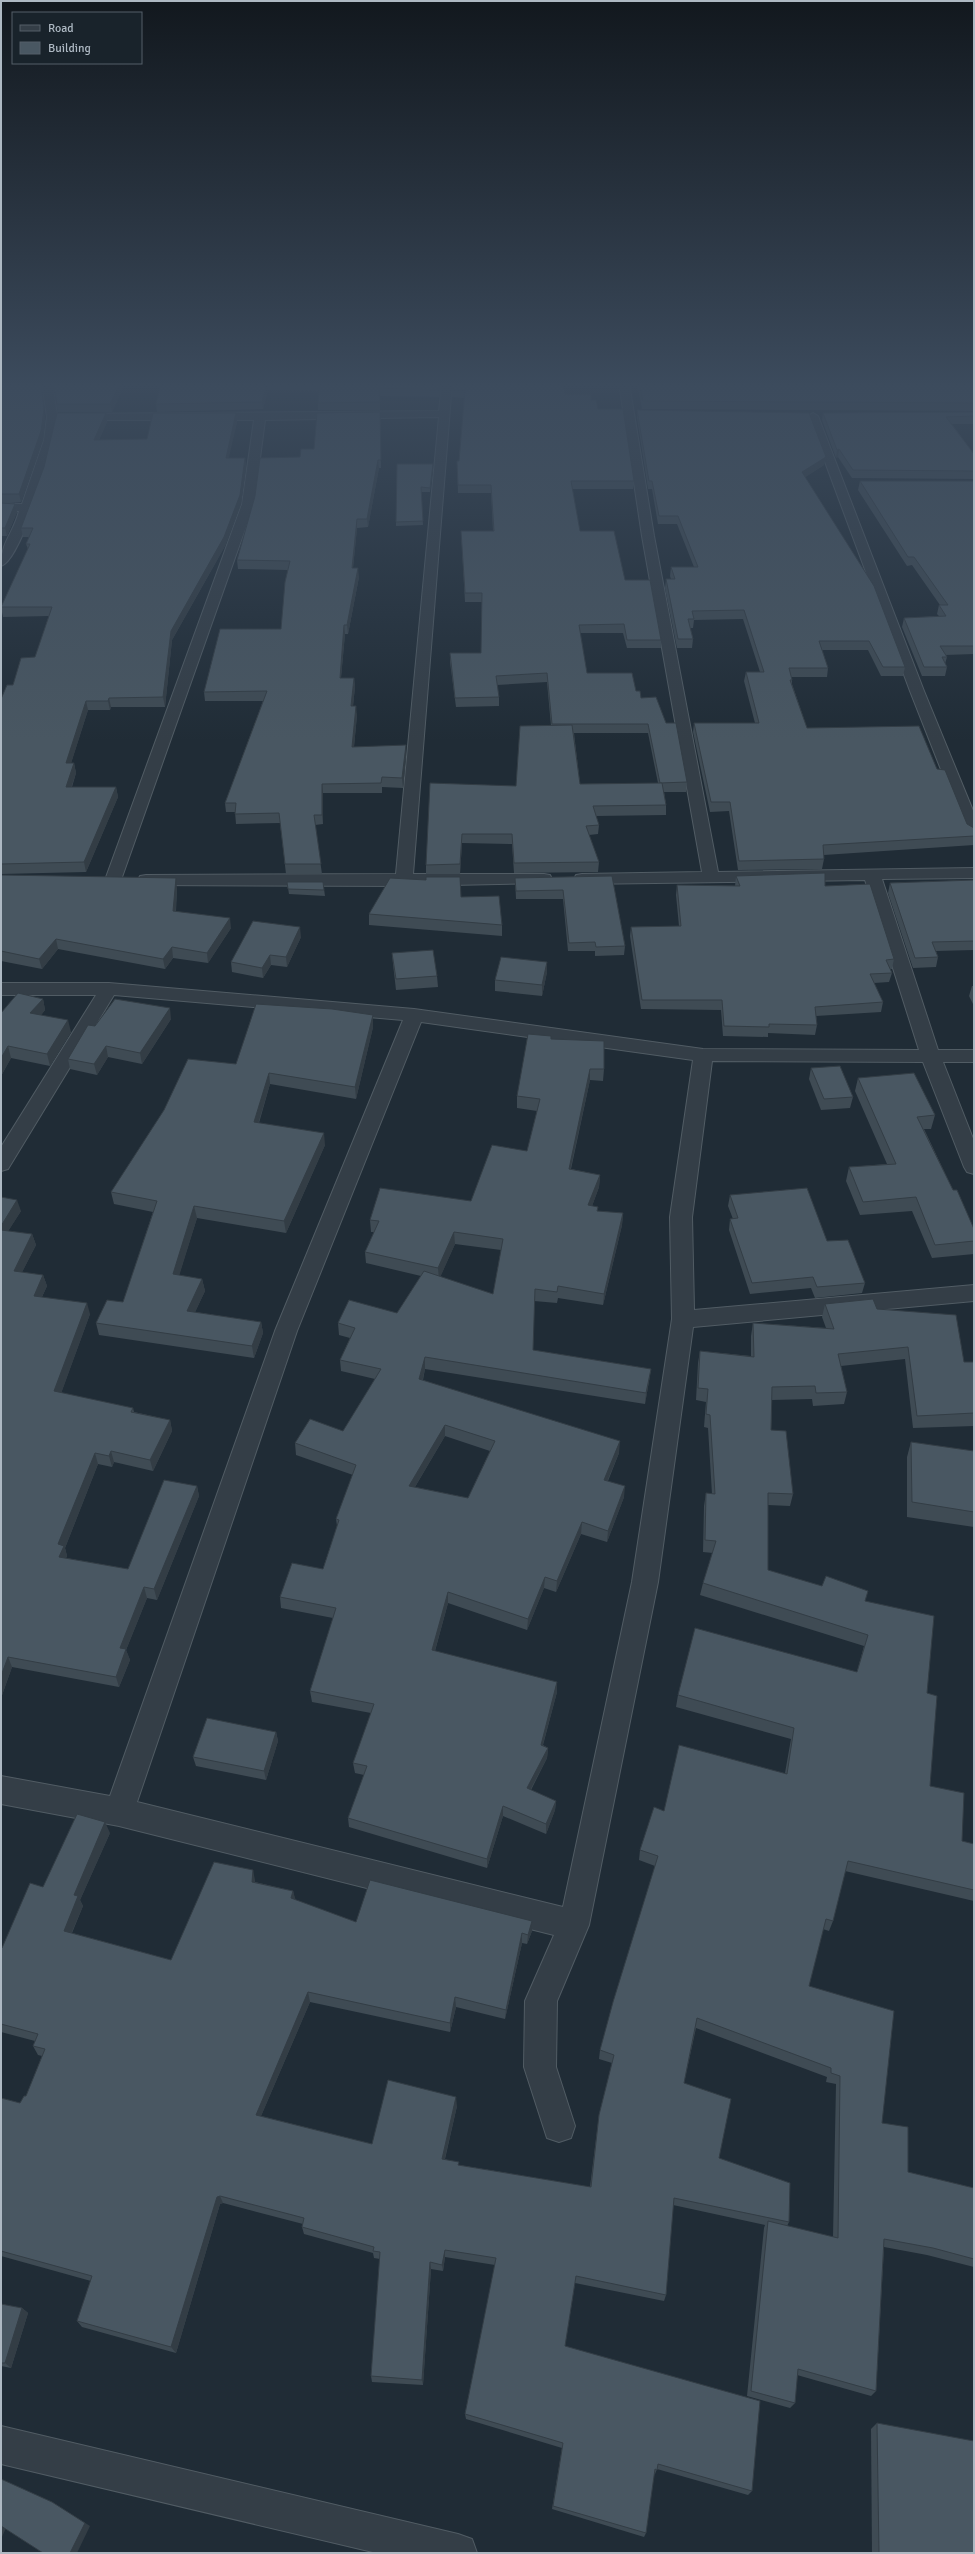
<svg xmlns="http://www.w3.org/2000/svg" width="975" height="2554" viewBox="0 0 975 2554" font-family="Signika,sans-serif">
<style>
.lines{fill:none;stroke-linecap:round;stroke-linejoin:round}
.minor-casing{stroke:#515c64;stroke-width:2}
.minor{fill:#343e47;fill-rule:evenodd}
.wall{fill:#3f4b54;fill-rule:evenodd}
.shaded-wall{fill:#333d45}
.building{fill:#495762;stroke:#333d45;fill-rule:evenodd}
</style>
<rect width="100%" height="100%" fill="#202c36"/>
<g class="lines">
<defs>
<g id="minor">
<path d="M42 383H52L57 414 439 411 442 383H452L413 874H544L550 875 552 879 550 883 404 886 146 885 140 884 138 880 140 876 146 875 396 874 439 417 265 420 254 504 121 880 119 884H107L105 880 242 504 254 420H57C56 443 21 561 1 566 1 542 13 534 19 511H1V503L22 504 44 440 47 417Z"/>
<path d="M619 383H629L654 536 718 872 974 868V878L882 879 938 1050H974V1062H943L974 1141V1174L967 1172 964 1167 923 1062 712 1061 692 1217 694 1310 974 1285V1301L693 1327 658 1582 589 1925 557 2001 556 2067 575 2126 571 2138 559 2142 547 2138 524 2067 525 2001 554 1935 119 1826 1 1804V1776L110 1796 275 1331 403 1020 114 995 8 1169 1 1171V1147L96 995H1V983H109L414 1009 703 1049 919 1050 865 880 582 884 576 883 574 879 576 875 582 874 702 872 642 536ZM421 1022 693 1060 670 1217 672 1319 632 1582 563 1907 137 1802 297 1331Z"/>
<polygon points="813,413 818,416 924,691 974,813 974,838 966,833 910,691 808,416"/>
<polygon points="1,2426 458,2534 472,2539 477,2553 377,2553 1,2464"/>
</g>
</defs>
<use href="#minor" class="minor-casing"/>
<use href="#minor" class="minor"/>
</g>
<g class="wall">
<polygon points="1,383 45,417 43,440 21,502 1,503"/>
<polygon points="53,383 125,383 112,412 58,412"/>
<polygon points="161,383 441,383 439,397 380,396 380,410 318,410 318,403 319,391 268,390 263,409 157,412 156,404"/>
<polygon points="637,383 974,383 974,411 642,409"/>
<path d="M452 390 565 394 591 400 598 409 634 481 633 489H572L580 531 625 580 661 640V648H627L623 633H580L587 673 636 691 641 698 687 782 686 792H664L666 805V815L596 816 599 825 598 834 589 835 599 862 598 872 514 873 512 844 462 843 460 874H426V865L516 786 551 726 547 682 497 685 499 697V706L456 707 450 662V653H481L482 602H465L461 531H493L491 493H458L457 461H459L464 398 452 397ZM574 733H648L658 783 580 784Z"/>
<polygon points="637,410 824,465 805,477 905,667 903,676 881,676 868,650 822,650 828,668 827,677 791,677 792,680 792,684 807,728 937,769 967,824 974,828 974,845 824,855 824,859 822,869 738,870 729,811 710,812 693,732 694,723 755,723 744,681 746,672 760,672 743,619 694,620 693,628 690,628 693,639 692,648 677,648 665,588 666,579 671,579 670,576 671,567 694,567 677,524 658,524 652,489 648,489 637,418"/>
<polygon points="380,412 381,468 379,468 368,527 357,528 353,568 359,577 348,634 345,634 341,678 354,678 355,687 353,706 357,715 354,747 406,754 403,788 382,787 382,793 323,793 323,824 315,825 322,874 286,874 280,823 236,824 235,812 226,812 225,803 263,701 205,701 204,692 281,629 288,570 238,569 237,560 300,457 314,449"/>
<polygon points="974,412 974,424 952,424 974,454 974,479 852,478 838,457 836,458 822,420 823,413"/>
<polygon points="106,413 107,422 99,440 147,439 236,413 237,422 228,458 245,458 246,466 241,504 225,546 172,640 165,707 111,707 110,710 88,710 71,763 74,763 76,773 72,787 116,787 118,797 86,872 1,874 1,699 35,657 49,616 3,617 1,607 28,549 26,544 29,537 23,537 21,528"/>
<polygon points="433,464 430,492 421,492 423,525 396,526 396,522"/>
<polygon points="860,481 974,481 974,654 945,655 947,657 945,664 947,667 945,676 922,676 902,627 904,618 939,616 937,614 939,605 940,605 912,565 907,566 858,490"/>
<polygon points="1,503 15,504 17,512 7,536 1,536"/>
<polygon points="1,875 177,888 176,911 231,928 208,963 173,958 165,969 58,949 42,969 1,961"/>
<polygon points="612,876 625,946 624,955 595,956 595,951 568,951 563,899 516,899 515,878"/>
<polygon points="736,876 825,886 894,959 892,969 890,969 892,973 889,982 874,983 883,1002 881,1012 816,1016 817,1025 815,1035 768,1033 768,1037 723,1036 721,1010 641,1009 630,936 631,927 679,926 676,895 677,885 735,886"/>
<polygon points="974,880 974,950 936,951 938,957 936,967 913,968 888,893 890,883"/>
<polygon points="287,882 323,882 325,896 289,894"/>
<polygon points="461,897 502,925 502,936 369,925 369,914"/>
<polygon points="301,937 287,967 271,965 263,978 232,972 231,962"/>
<polygon points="392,953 437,976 438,987 396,990 393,964"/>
<polygon points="547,962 547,972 542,996 495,991 495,980"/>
<polygon points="972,986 974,986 974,1006 969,996"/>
<polygon points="43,999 45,1010 41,1015 71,1032 50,1066 11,1058 1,1076 1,1013"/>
<polygon points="171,1019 142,1064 108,1057 97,1075 70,1069 68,1059 95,1026"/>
<polygon points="373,1027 356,1099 270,1084 259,1123 325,1145 286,1233 197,1218 179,1275 202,1279 205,1291 195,1312 261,1322 263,1333 254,1358 99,1335 96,1323 123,1302 153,1212 114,1204 111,1192 236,1064"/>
<path d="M551 1039 604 1069 603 1081 590 1080 571 1169 600 1175 599 1187 592 1206 598 1211 623 1213 622 1225 603 1305 558 1298 557 1303 534 1301 533 1350 651 1369 649 1381 645 1404 425 1369 423 1380 619 1453 608 1481 624 1497 607 1542 581 1534 556 1592 544 1588 527 1630 448 1603 435 1651 557 1692 543 1745 548 1748 547 1758 531 1790 556 1801 555 1810 546 1834 503 1816 487 1868 349 1827 348 1818 364 1775 355 1773 353 1763 371 1713 312 1702 310 1691 333 1618 281 1608 280 1597 323 1569 337 1526 336 1519 353 1475 296 1455 295 1443 343 1431 375 1379 341 1371 340 1360 350 1338 339 1335 338 1323 397 1313 421 1276 366 1263 365 1252 374 1232H371L370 1220 471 1201 527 1151 537 1111 517 1108V1096ZM455 1244 501 1250 493 1294 440 1277ZM445 1436 490 1451 468 1498 415 1487Z"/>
<polygon points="811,1068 853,1097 850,1108 821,1110 809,1079"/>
<polygon points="858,1078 935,1115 931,1129 924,1129 953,1190 974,1229 974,1254 932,1258 912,1211 860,1215 846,1181 849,1167 887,1164 855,1091"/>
<polygon points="730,1195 827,1241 865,1283 862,1293 815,1298 811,1288 750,1294 729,1230 730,1219 733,1219 728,1206"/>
<polygon points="1,1197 21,1211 8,1231 32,1234 36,1245 22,1272 43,1275 47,1286 42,1297 90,1314 61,1393 133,1408 134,1412 170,1420 172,1431 153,1471 114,1462 112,1467 98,1464 65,1548 67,1556 66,1558 128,1569 197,1486 199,1496 157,1600 147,1598 126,1650 130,1660 119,1687 12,1667 1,1698"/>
<path d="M825 1304 877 1309 964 1362H974V1426L913 1428 905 1359 841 1366 847 1392 844 1404 813 1406 812 1399 772 1400 771 1430 793 1494 790 1506 768 1505V1570L865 1601 927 1693 930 1786 962 1841 974 1844V1901L845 1871 833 1921 829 1931 823 1929 809 1986 908 2172 974 2188V2267L927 2255 884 2247 876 2391 871 2396 797 2375 795 2403 790 2408 747 2396 764 2228 765 2225 673 2205 666 2295 664 2301 575 2283 565 2346 752 2491 748 2495 657 2469 655 2474H654L646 2533 644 2537 552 2509 562 2448 466 2419 465 2414 495 2265 445 2257 443 2271 431 2269 423 2385 372 2382 371 2376 380 2259 374 2258 373 2253 304 2234 302 2227 303 2224 223 2203 220 2204 176 2353 82 2327 77 2321 91 2281 1 2256V2098L20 2103 26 2096 42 2056 38 2055 33 2046 35 2041 1 2032V1948H2L43 1887 110 1833 80 1900 83 1906 72 1933 171 1960 255 1880V1882L293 1891 295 1900 356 1922 532 1931 527 1944 522 1943 505 2019 456 2007 450 2032 310 2002 261 2116 372 2144 457 2106 445 2159 459 2165 590 2187 599 2115 612 2063 599 2059 600 2050 655 1866 639 1860 640 1850 664 1811 785 1773 791 1739 676 1707 678 1695 857 1672 864 1646 700 1595 703 1583 713 1553 703 1552 704 1506 706 1493 712 1494 708 1428 704 1427 706 1402 696 1400 698 1363 700 1351 751 1356V1336L753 1323 826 1328 822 1317ZM696 2028 827 2077 826 2082 836 2084 833 2237 787 2226 789 2222 719 2158 684 2083Z"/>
<polygon points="911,1442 974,1451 974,1527 907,1517 907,1457"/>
<polygon points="276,1732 278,1741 266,1780 196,1766 193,1757"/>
<polygon points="1,2304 22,2308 28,2313 11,2368 1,2366"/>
<polygon points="877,2423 974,2553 872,2553 871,2429"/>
</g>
<g class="shaded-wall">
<polygon points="41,383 45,417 43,440 21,502 19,494"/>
<polygon points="120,383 125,383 112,412 110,404"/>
<polygon points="267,383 268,390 263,409 262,402"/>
<polygon points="440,383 441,383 439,397 439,390"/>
<polygon points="106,413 107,422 95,448 94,440"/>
<polygon points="236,413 237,422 227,466 226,458"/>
<polygon points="839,449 838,457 836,458 837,450"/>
<polygon points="826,457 824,465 801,480 802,472"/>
<polygon points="245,458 246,466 241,504 225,546 172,640 165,707 163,697 171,631"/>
<polygon points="378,460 379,468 368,527 367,519"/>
<polygon points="433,464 433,469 430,492 430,488"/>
<polygon points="15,504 17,512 7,536 5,528"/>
<polygon points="357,519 357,528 352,577 352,568"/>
<polygon points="358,568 359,577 348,634 347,625"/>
<polygon points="344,625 345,634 340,687 340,678"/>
<polygon points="354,678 355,687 352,715 351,706"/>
<polygon points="109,698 111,707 110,710 108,701"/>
<polygon points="86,701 88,710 68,773 66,763"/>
<polygon points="356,706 357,715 353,756 352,747"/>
<polygon points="406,745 406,754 403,788 402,778"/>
<polygon points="74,763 76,773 68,797 66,787"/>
<polygon points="322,784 323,793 323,824 322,815"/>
<polygon points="116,787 118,797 86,872 84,862"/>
<polygon points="462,834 462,843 460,874 460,864"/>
<polygon points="176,878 177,888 175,921 173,911"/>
<polygon points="230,918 231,928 208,963 207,953"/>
<polygon points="300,927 301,937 287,967 286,957"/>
<polygon points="56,939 58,949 42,969 39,959"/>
<polygon points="172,947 173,958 165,969 163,959"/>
<polygon points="270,955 271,965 263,978 262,968"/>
<polygon points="547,962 547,972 542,996 542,985"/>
<polygon points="43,999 45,1010 33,1025 30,1013"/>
<polygon points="170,1008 171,1019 142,1064 140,1053"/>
<polygon points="373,1015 373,1027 356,1099 355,1087"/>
<polygon points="68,1020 71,1032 50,1066 47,1054"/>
<polygon points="8,1046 11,1058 1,1076 1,1058"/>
<polygon points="106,1046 108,1057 97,1075 94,1064"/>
<polygon points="590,1069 590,1080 568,1180 569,1169"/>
<polygon points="269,1073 270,1084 255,1134 254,1122"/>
<polygon points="324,1133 325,1145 286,1233 284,1221"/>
<polygon points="600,1175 599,1187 588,1217 588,1205"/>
<polygon points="17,1200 21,1211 2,1241 1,1236 1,1226"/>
<polygon points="194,1206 197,1218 176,1286 173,1274"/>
<polygon points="623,1213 622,1225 603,1305 604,1294"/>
<polygon points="454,1232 455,1244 439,1280 438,1268"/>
<polygon points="32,1234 36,1245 17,1282 14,1271"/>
<polygon points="43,1275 47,1286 37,1307 34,1296"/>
<polygon points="202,1279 205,1291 190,1323 187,1311"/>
<polygon points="87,1303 90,1314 58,1402 54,1391"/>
<polygon points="261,1322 263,1333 254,1358 252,1346"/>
<polygon points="425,1357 425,1369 420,1390 419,1379"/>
<polygon points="651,1369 649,1381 645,1404 646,1393"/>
<polygon points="170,1420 172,1431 153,1471 150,1460"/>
<polygon points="445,1425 445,1436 409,1497 409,1486"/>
<polygon points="620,1441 619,1453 603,1491 604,1480"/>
<polygon points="111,1451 114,1462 112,1467 109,1456"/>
<polygon points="95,1453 98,1464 65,1548 67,1556 62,1567 59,1557 58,1544"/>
<polygon points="197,1486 199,1496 157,1600 154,1589"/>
<polygon points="625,1486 624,1497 607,1542 608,1531"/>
<polygon points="582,1522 581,1534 556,1592 557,1581"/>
<polygon points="545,1577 544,1588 527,1630 528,1619"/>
<polygon points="144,1587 147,1598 126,1650 130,1660 119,1687 116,1677 120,1648"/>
<polygon points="448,1592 448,1603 432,1661 432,1650"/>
<polygon points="8,1657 12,1667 1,1698 1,1676"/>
<polygon points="557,1682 557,1692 540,1755 541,1745"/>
<polygon points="276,1732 278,1741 266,1780 264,1771"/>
<polygon points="548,1748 547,1758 526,1798 527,1788"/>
<polygon points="556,1801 555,1810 546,1834 546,1824"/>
<polygon points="503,1806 503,1816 487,1868 487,1859"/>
<polygon points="105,1822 110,1833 80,1900 83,1906 68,1941 64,1931 74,1895"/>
<polygon points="253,1870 255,1880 255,1892 252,1882"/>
<polygon points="293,1891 296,1901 291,1898"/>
<polygon points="532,1921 532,1931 527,1944 528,1935"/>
<polygon points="522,1933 522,1943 505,2019 506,2010"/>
<polygon points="308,1992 310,2002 258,2123 256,2115"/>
<polygon points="455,1997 456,2007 450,2032 450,2023"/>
<polygon points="456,2097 457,2106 443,2166 442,2159"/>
<polygon points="220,2196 223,2203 220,2204 176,2353 171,2347 217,2197"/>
<polygon points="445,2250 445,2257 443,2271 442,2265"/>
<polygon points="430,2262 431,2269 423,2385 422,2380"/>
<polygon points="22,2308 28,2313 11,2368 5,2363"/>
<polygon points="52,2502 90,2526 77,2553 70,2553"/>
<polygon points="1,2525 6,2528 1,2539"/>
</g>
<g class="building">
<polygon points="1,383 41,383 44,409 41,431 19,494 1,494"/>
<polygon points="53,383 120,383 110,404 57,404"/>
<polygon points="161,383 440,383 439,390 379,388 380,402 318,403 320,383 267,383 262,402 156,404"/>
<polygon points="453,383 563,383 565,394 591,394 591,400 596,400 598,409 623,409 634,481 571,481 580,531 614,531 625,580 650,580 661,640 627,640 624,624 579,625 587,673 632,673 636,691 640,691 641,698 656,697 666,723 676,723 687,782 660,783 648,724 552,724 547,673 496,676 499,697 455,698 450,653 481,653 482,593 465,593 461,531 494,531 491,485 458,485 457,461 459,461 465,390 452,390"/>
<polygon points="639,383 974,383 974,403 643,401"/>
<polygon points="637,410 809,413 826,457 802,472 874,586 905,667 883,667 869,641 819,641 828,668 789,668 792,680 790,680 807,728 919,726 937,769 945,770 967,824 974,828 974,836 823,845 824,859 739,861 730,802 711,802 694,723 759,723 746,672 764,672 744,610 692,611 694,619 688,619 693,639 678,639 666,579 675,579 671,567 698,567 678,516 659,516 652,481 649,481"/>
<polygon points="380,412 381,460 378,460 367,519 357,519 352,568 358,568 347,625 344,625 340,678 354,678 351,706 356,706 352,747 406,745 402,778 382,777 381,783 322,784 322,815 314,815 321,864 285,864 279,813 235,814 236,803 225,803 267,691 204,692 220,629 281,629 285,582 290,561 237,560 255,496 260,458 300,457 301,449 314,449 317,413"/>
<polygon points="974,412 974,416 946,417 974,454 974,471 853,470 839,449 837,450 823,413"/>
<polygon points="57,413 106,413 94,440 147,439 153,413 236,413 226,458 245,458 240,495 224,537 171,631 163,697 109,698 108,701 86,701 66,763 74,763 66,787 116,787 84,862 1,864 1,699 7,685 13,685 21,658 35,657 52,607 1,607 30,544 26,544 33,528 21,528 44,467"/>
<polygon points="397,464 433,464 430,488 421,487 423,521 396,522"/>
<polygon points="860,481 974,481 974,646 940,646 947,657 942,657 947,667 924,667 904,618 946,616 939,605 948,605 914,557 908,557"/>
<polygon points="1,503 15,504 5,528 1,528"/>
<polygon points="572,725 580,784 662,783 666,805 593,806 599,825 586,826 599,862 514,863 512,834 462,834 460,864 426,865 430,783 516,786 520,726"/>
<polygon points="825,873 825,886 870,884 894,959 886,960 892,973 870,974 883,1002 815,1007 817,1025 769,1024 769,1027 724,1026 722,1000 642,1000 631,927 681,926 677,885 740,886 736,876"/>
<polygon points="1,875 176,878 173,911 230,918 207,953 172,947 163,959 56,939 39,959 1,951"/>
<polygon points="612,876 625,946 596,947 595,942 569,943 563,890 516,891 515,878"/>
<polygon points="426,877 460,877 461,897 499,896 502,925 369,914 390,878 426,880"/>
<polygon points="974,880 974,941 932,942 938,957 915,958 890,883"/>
<polygon points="287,882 323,882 324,890 288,889"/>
<polygon points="253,921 300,927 286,957 270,955 262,968 231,962"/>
<polygon points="433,950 437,976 396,979 392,953"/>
<polygon points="501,957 547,962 542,985 495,980"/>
<polygon points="18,993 43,999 30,1013 68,1020 47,1054 8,1046 1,1058 1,1013"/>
<polygon points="115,999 170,1008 140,1053 106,1046 94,1064 68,1059 88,1025 95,1026"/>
<polygon points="256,1004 332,1009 373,1015 355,1087 269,1073 254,1122 324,1133 284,1221 194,1206 173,1274 202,1279 187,1311 261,1322 252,1346 96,1323 107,1300 123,1302 157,1201 111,1192 164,1110 188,1059 236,1064"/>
<path d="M528 1034 551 1036V1039L604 1041V1069H590L569 1169 600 1175 588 1205 598 1207 597 1211 623 1213 604 1294 558 1286 557 1292 535 1289 533 1350 651 1369 646 1393 425 1357 419 1379 620 1441 604 1480 625 1486 608 1531 582 1522 557 1581 545 1577 528 1619 448 1592 432 1650 557 1682 541 1745 548 1748 527 1788 556 1801 546 1824 503 1806 487 1859 348 1818 367 1766 353 1763 374 1704 310 1691 336 1608 280 1597 292 1563 323 1569 339 1520 336 1519 356 1465 295 1443 310 1419 343 1431 381 1369 340 1360 355 1328 338 1323 349 1300 397 1313 424 1271 493 1294 503 1239 454 1232 438 1268 365 1252 379 1221 370 1220 380 1188 471 1201 492 1145 527 1151 540 1099 517 1096ZM445 1425 495 1441 468 1498 409 1486Z"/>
<polygon points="840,1066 853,1097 824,1099 811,1068"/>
<polygon points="914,1073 935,1115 917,1117 953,1190 957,1190 974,1229 974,1241 935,1245 916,1197 863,1202 849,1167 896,1164 858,1078"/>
<polygon points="807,1188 827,1241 848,1240 865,1283 817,1287 813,1277 752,1283 730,1219 738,1218 730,1195"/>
<polygon points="1,1197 17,1200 1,1226"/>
<polygon points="1,1230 32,1234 14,1271 43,1275 34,1296 87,1303 54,1391 133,1408 131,1412 170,1420 150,1460 111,1451 109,1456 95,1453 58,1544 64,1546 59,1557 128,1569 164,1480 197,1486 154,1589 144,1587 120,1648 126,1649 116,1677 8,1657 1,1676"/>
<polygon points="873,1299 877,1309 956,1315 964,1362 974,1362 974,1413 917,1416 908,1347 838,1354 847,1392 816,1393 815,1386 772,1387 771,1430 786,1431 793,1494 768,1493 768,1570 822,1586 826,1576 868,1591 865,1601 934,1616 927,1693 937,1696 930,1786 964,1793 962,1841 974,1844 974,1890 848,1861 833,1921 826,1919 809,1986 894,2011 882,2123 908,2127 908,2172 974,2188 974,2259 933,2248 884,2239 876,2391 798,2369 795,2403 751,2391 768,2221 838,2238 840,2076 831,2073 831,2068 697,2018 684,2083 731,2099 719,2158 790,2183 789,2222 674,2198 666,2295 576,2276 565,2346 760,2401 752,2491 658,2464 657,2470 655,2469 646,2533 553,2506 563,2443 465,2414 496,2258 445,2250 442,2265 430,2262 422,2380 371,2376 380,2252 373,2251 374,2247 302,2227 304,2218 220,2196 217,2197 171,2347 77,2321 92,2276 1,2251 1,2098 20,2103 24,2096 26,2096 45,2049 33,2046 38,2034 1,2024 1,1948 2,1948 30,1883 43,1887 77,1814 105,1822 74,1895 78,1896 64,1931 171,1960 214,1862 253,1870 252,1882 293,1891 291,1898 356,1922 370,1880 532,1921 528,1935 522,1933 506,2010 455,1997 450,2023 308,1992 256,2115 372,2144 388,2080 456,2097 442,2159 459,2162 458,2165 591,2187 599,2115 614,2055 600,2050 613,2002 658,1856 640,1850 654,1807 664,1811 679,1745 787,1774 794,1728 678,1695 695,1628 857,1672 868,1635 703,1583 716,1541 705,1540 706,1493 715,1494 710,1415 706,1414 708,1389 698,1388 700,1351 754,1357 753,1323 834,1329 825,1304"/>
<polygon points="911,1442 974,1451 974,1512 912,1502"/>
<polygon points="207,1718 276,1732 264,1771 193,1757"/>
<polygon points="1,2304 22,2308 5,2363 1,2363"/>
<polygon points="877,2423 974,2441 974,2553 879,2553"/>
<polygon points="1,2479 52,2502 85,2523 70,2553 43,2553 1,2526"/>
</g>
<linearGradient id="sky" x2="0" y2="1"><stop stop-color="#12181e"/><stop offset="0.52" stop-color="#3c4b5d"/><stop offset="1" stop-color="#3c4b5d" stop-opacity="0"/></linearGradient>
<rect width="975" height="741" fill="url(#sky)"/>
<rect width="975" height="2554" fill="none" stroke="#aeb9c3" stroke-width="4"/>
<rect x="12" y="12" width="130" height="52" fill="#19232b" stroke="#555f68"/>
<rect x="20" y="25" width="20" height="6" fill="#343e47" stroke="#555f68"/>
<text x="48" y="32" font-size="12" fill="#aeb9c3">Road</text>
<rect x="20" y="42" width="20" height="12" fill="#495762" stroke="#555f68"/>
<text x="48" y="52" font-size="12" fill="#aeb9c3">Building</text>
</svg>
